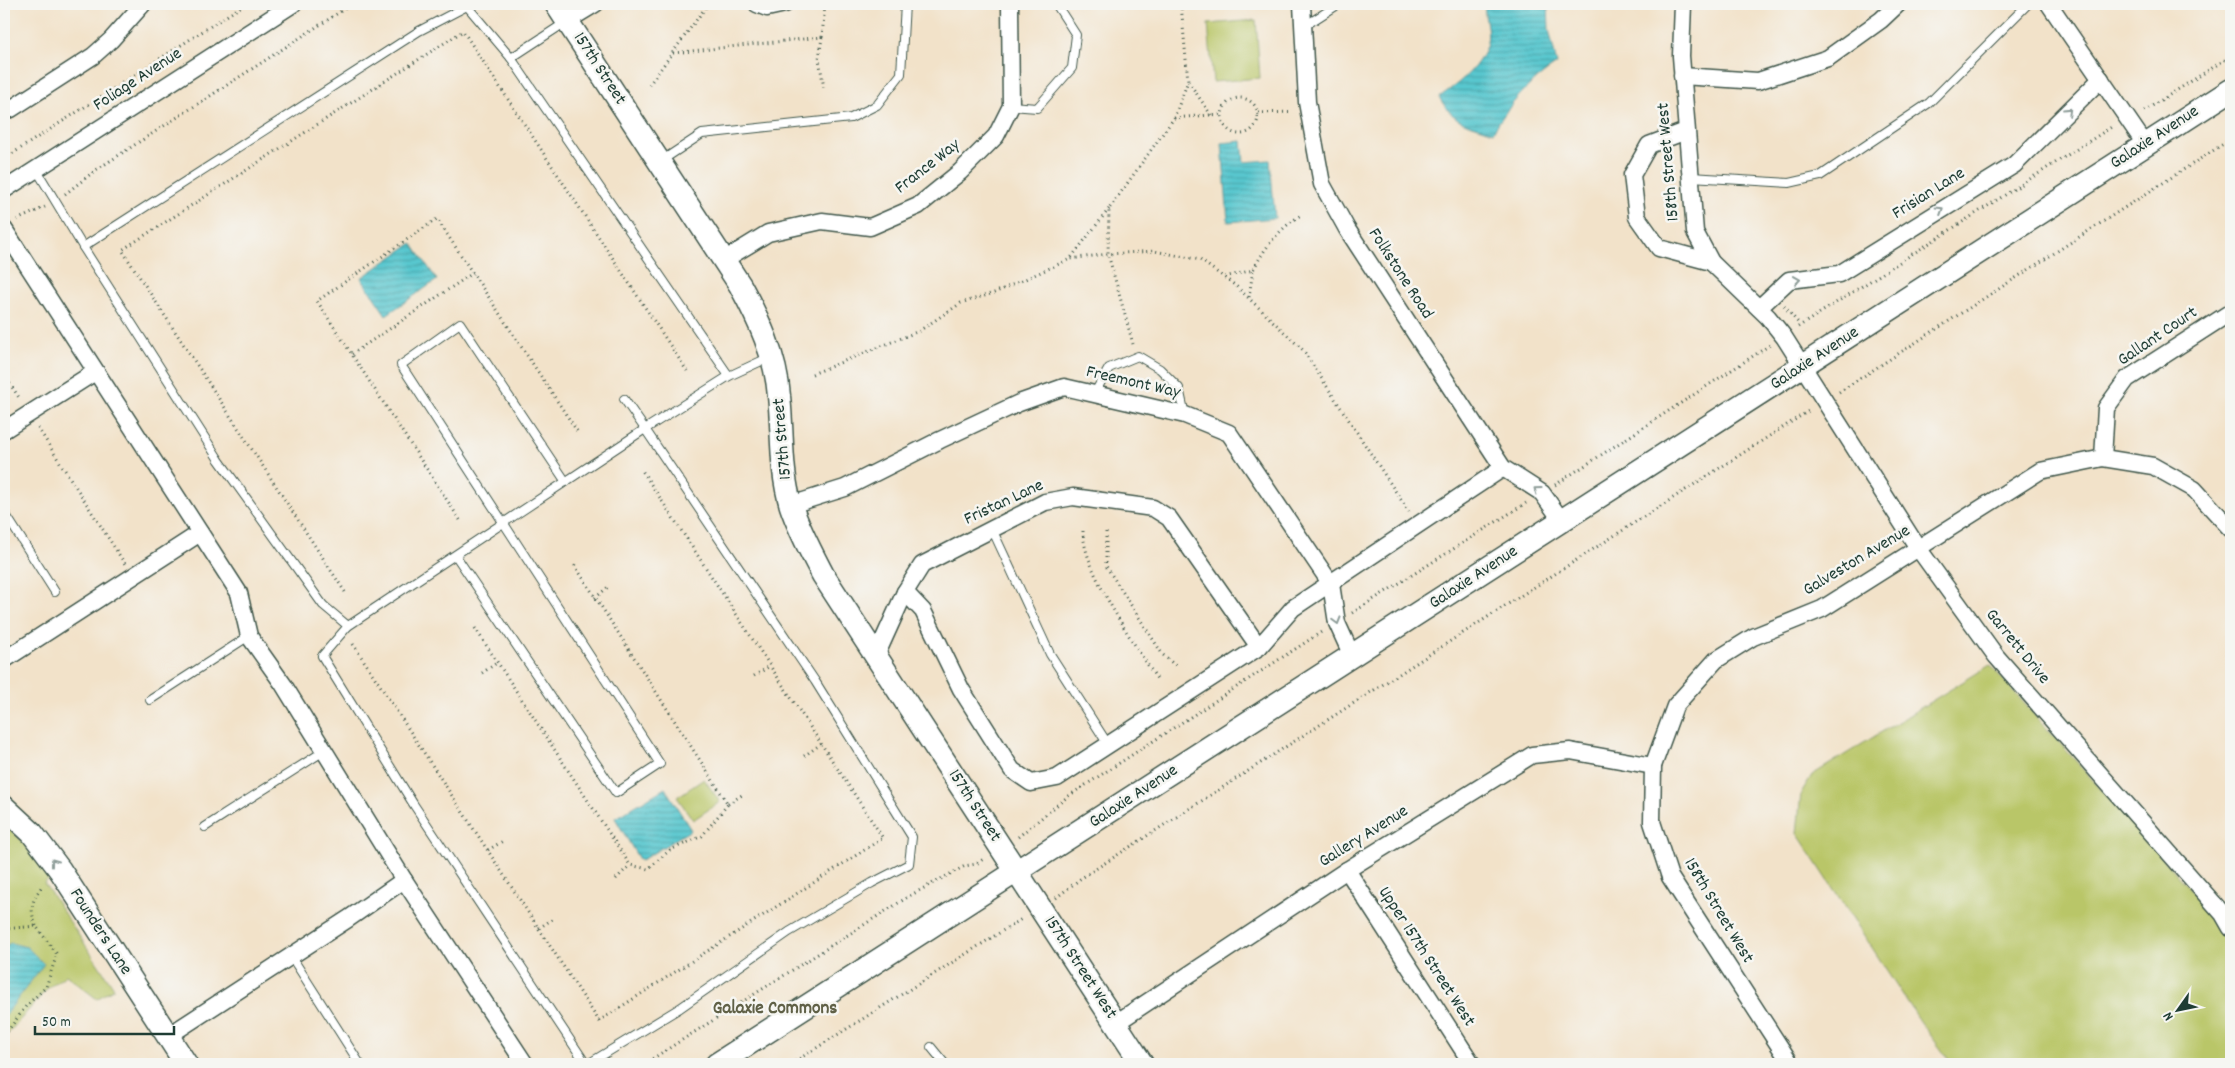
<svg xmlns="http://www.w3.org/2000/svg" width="2235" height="1068" viewBox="0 0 2235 1068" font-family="Dekko,sans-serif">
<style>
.green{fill:#b9c668;stroke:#6c824e}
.water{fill:url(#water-rules);stroke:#3c8282}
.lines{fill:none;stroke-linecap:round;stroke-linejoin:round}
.lane-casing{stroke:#3f564a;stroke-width:10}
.street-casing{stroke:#3f564a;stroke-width:19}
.secondary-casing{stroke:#3f564a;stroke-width:25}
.path{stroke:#3f564a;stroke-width:3;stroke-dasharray:1 4;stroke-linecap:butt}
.lane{stroke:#fff;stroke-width:8}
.street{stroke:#fff;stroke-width:16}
.secondary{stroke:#fff;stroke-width:22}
.oneway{stroke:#8f9e9a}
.labels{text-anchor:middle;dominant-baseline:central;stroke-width:5;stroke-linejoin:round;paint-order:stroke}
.street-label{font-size:18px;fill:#1f3d34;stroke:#f6f6f2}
.neighbourhood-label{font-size:19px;font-weight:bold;fill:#606147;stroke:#f6f6f2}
</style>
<defs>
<pattern id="water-rules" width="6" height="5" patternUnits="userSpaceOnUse" patternTransform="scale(1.25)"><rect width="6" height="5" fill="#59c7cf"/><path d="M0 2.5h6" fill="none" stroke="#49a3a9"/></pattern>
</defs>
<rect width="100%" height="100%" fill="#f6f6f2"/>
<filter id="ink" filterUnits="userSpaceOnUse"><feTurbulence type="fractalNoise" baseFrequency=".02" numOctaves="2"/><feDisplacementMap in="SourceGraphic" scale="10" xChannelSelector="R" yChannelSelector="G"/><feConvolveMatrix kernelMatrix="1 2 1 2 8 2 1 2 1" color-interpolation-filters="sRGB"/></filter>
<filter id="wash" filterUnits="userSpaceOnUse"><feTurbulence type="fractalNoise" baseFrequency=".0096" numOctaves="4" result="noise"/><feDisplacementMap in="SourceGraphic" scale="20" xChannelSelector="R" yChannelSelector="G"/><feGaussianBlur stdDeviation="1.12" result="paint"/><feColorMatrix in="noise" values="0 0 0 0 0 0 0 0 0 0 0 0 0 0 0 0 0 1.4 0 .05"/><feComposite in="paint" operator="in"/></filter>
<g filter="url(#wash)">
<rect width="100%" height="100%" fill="#f2e2c9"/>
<g class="green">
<polygon points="1256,20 1260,78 1213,82 1208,24"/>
<polygon points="1990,665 2209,910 2231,948 2231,1064 1952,1064 1920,1021 1797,833 1801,793 1812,775"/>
<polygon points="704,779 720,802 693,820 677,797"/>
<polygon points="4,823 22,841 50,879 44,883 114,988 97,999 66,975 48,988 4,1038"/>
</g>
<g class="water">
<path d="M1485 4H1548L1549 30 1557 64C1529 82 1510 103 1493 132 1466 121 1456 126 1439 97 1458 84 1482 66 1487 42 1490 29 1483 16 1485 4Z"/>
<polygon points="1242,141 1244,162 1270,160 1275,218 1228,222 1222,143"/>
<polygon points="412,243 437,280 386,315 361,278"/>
<polygon points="665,788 691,830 640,861 615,818"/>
<polygon points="11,943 27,947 44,964 4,1017 4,946"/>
</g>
</g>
<g filter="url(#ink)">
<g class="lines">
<defs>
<g id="lane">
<polyline points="1303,27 1339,4"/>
<polyline points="511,58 566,22"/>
<polyline points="1011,106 1037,108 1072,68 1076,35 1056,4"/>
<polyline points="661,161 702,134 851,118 877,105 901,74 905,4"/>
<polyline points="36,169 83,247 419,31 467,6 511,58 729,376"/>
<polyline points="1691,177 1789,183 1820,176 1929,103 2028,4"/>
<polyline points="83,247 219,460 323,605 348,626"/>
<polyline points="1094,394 1109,368 1138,356 1160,369 1179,388 1185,415"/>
<polyline points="624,399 645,429 729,376 770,357"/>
<polyline points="4,512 55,592"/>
<polyline points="992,529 1050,654 1109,746"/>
<polyline points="456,556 616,793 660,764 401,365 460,323 566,482"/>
<polyline points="150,700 249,636"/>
<polyline points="205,827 324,751"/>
<polyline points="291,956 360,1064"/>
<polyline points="931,1047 945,1064"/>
<polyline points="586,1064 414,805 322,656 348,626 645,429 815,681 912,837 909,864 872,883 789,932 680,1008 588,1064"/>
</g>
<g id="street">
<polyline points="757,4 767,8 785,4"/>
<polyline points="1302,4 1307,102 1322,184 1347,229 1503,468 1542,493 1562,521"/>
<polyline points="1683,4 1681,56 1695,232 1711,262 1768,317 1784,337 1918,548 1996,656 2223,914 2231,928"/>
<polyline points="2049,4 2145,144"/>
<polyline points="567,21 595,4"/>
<polyline points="1682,76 1758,81 1828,58 1881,20 1898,4"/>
<polyline points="4,111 11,109 93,56 111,40 143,4"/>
<polyline points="1686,131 1649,145 1632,175 1637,217 1659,248 1711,262"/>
<polyline points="4,190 293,4"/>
<polyline points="4,229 239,593 249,636 283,684 404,880"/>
<polyline points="724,260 768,233 822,221 870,227 918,206 960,172 996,136 1011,106 1010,4"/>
<polyline points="1759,308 1789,280 1839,274 2014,165 2101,79"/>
<polyline points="4,430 95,372"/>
<polyline points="2103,458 2106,408 2127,379 2231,312"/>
<polyline points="791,505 845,488 940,440 1019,403 1064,387 1185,415 1229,433 1331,584 1337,623 1352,656"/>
<polyline points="905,592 923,611 961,689 1012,770 1031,783 1057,778 1259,647 1293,608 1503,468"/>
<polyline points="876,656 905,592 922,565 1045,502 1073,497 1153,508 1169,518 1259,647"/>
<polyline points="4,660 200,533"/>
<polyline points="1347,870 1472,1064"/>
<polyline points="1116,1023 1347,870 1532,755 1570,751 1653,766"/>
<polyline points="168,1036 348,919 404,880 525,1064"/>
<polyline points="1791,1064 1670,877 1652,822 1653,766 1675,706 1716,660 1753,637 1822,609 2040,471 2103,458 2153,466 2194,489 2231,529"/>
</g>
<g id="secondary">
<path d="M556 4 740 285C759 320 776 356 779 396 783 433 780 470 791 506 799 530 811 552 823 575L1142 1064"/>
<polyline points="4,807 32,833 60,870 186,1064"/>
<polyline points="717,1064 2231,90"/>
</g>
</defs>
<use href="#lane" class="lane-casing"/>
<use href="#street" class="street-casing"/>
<use href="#secondary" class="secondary-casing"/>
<g class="path">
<polyline points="1181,4 1188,81"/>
<polyline points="822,37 819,59 824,88"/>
<polyline points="673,53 822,37 825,4"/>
<polyline points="649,85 708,4"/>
<circle cx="1240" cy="116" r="18"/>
<polyline points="2144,111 2231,56"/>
<polyline points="1258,113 1292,112"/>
<polyline points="1174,118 1222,114"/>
<polyline points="4,159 245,4"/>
<polyline points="65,194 96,170 352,4"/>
<polyline points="1109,209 1070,259 1108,254 1155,251 1200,260 1236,286 1303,350 1409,512"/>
<polyline points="17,220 45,207"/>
<path d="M1225 277 1253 270C1266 246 1278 230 1301 215"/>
<polyline points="1249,297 1253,270"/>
<polyline points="1784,306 1800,325"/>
<polyline points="1798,327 2113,126"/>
<polyline points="1133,344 1108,254 1109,209 1174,118 1188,81 1211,115"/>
<polyline points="352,354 473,273"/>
<polyline points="812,374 919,331 961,303 994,293 1070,259"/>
<polyline points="4,375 20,399"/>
<polyline points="1839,392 2231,139"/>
<polyline points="38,428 125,564"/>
<polyline points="1555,485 1770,345"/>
<polyline points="460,520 317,301 437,219 579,434"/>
<path d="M1083 531C1083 570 1135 645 1157 679"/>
<polyline points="1106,532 1106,566 1163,655 1176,666"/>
<polyline points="345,592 122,250 463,31 687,371"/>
<polyline points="595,598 608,587"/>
<polyline points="1352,613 1526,503"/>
<polyline points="475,628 630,865 648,869 670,850 702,836 728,804 574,564"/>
<polyline points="353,644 599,1021 883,838 641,469"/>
<polyline points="482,673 498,662"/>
<polyline points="754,676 770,666"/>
<polyline points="804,756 821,744"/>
<polyline points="728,804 742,795"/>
<polyline points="1018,837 1067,797 1323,631"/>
<polyline points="488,850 503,841"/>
<polyline points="616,879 630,865"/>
<polyline points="1056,898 1080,879 1810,410"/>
<path d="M36 926C29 908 32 900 43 885"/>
<polyline points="539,928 554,918"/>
<polyline points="4,929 36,926 57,954 46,987 26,1006 4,1036"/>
<polyline points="644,1064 911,895 965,866 976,864 985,858"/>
<polyline points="791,1064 1023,918"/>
</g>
<use href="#lane" class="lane"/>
<use href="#street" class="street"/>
<use href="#secondary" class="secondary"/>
</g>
<defs><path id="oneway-chevron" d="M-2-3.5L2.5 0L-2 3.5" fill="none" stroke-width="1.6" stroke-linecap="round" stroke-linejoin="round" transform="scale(1.25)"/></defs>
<g class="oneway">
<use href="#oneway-chevron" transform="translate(2068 111) rotate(-44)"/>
<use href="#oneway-chevron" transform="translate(1940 210) rotate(-32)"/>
<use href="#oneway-chevron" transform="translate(1797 280) rotate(-8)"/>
<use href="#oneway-chevron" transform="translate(1537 490) rotate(-144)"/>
<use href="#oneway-chevron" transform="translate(1337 621) rotate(74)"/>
<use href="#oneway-chevron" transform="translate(54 862) rotate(-126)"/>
</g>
</g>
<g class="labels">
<g class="street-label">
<text transform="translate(599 69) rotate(57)">157th Street</text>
<text transform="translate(138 80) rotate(-33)">Foliage Avenue</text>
<text transform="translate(2155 138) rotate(-33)">Galaxie Avenue</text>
<text transform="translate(1669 162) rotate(-95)">158th Street West</text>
<text transform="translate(928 167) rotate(-38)">France Way</text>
<text transform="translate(1929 194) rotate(-32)">Frisian Lane</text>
<text transform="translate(1400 274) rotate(57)">Folkstone Road</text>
<text transform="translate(2158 337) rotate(-34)">Gallant Court</text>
<text transform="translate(1815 359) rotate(-33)">Galaxie Avenue</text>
<text transform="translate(1133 383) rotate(13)">Freemont Way</text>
<text transform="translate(783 439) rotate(-95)">157th Street</text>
<text transform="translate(1004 503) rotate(-25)">Fristan Lane</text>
<text transform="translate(1857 561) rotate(-31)">Galveston Avenue</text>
<text transform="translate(1474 578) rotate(-33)">Galaxie Avenue</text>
<text transform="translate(2017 647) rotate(51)">Garrett Drive</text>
<text transform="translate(1134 797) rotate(-33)">Galaxie Avenue</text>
<text transform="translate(974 806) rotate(57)">157th Street</text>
<text transform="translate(1364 837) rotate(-32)">Gallery Avenue</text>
<text transform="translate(1718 911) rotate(59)">158th Street West</text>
<text transform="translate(100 932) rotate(57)">Founders Lane</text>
<text transform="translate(1426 957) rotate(57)">Upper 157th Street West</text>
<text transform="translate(1080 968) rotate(57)">157th Street West</text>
</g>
<g class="neighbourhood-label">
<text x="775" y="1009">Galaxie Commons</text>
</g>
</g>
<rect width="2235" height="1068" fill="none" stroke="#f6f6f2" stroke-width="20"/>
<g transform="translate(2178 1010) rotate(237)" stroke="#f6f6f2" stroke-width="4" paint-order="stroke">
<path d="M0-4L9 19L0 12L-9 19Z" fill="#1f3d34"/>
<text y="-8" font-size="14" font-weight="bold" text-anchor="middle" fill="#1f3d34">N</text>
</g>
<path d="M35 1026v8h139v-8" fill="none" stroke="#1f3d34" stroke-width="2.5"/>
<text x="42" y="1026" font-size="15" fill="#1f3d34" stroke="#f6f6f2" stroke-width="4" paint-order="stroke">50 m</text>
</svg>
